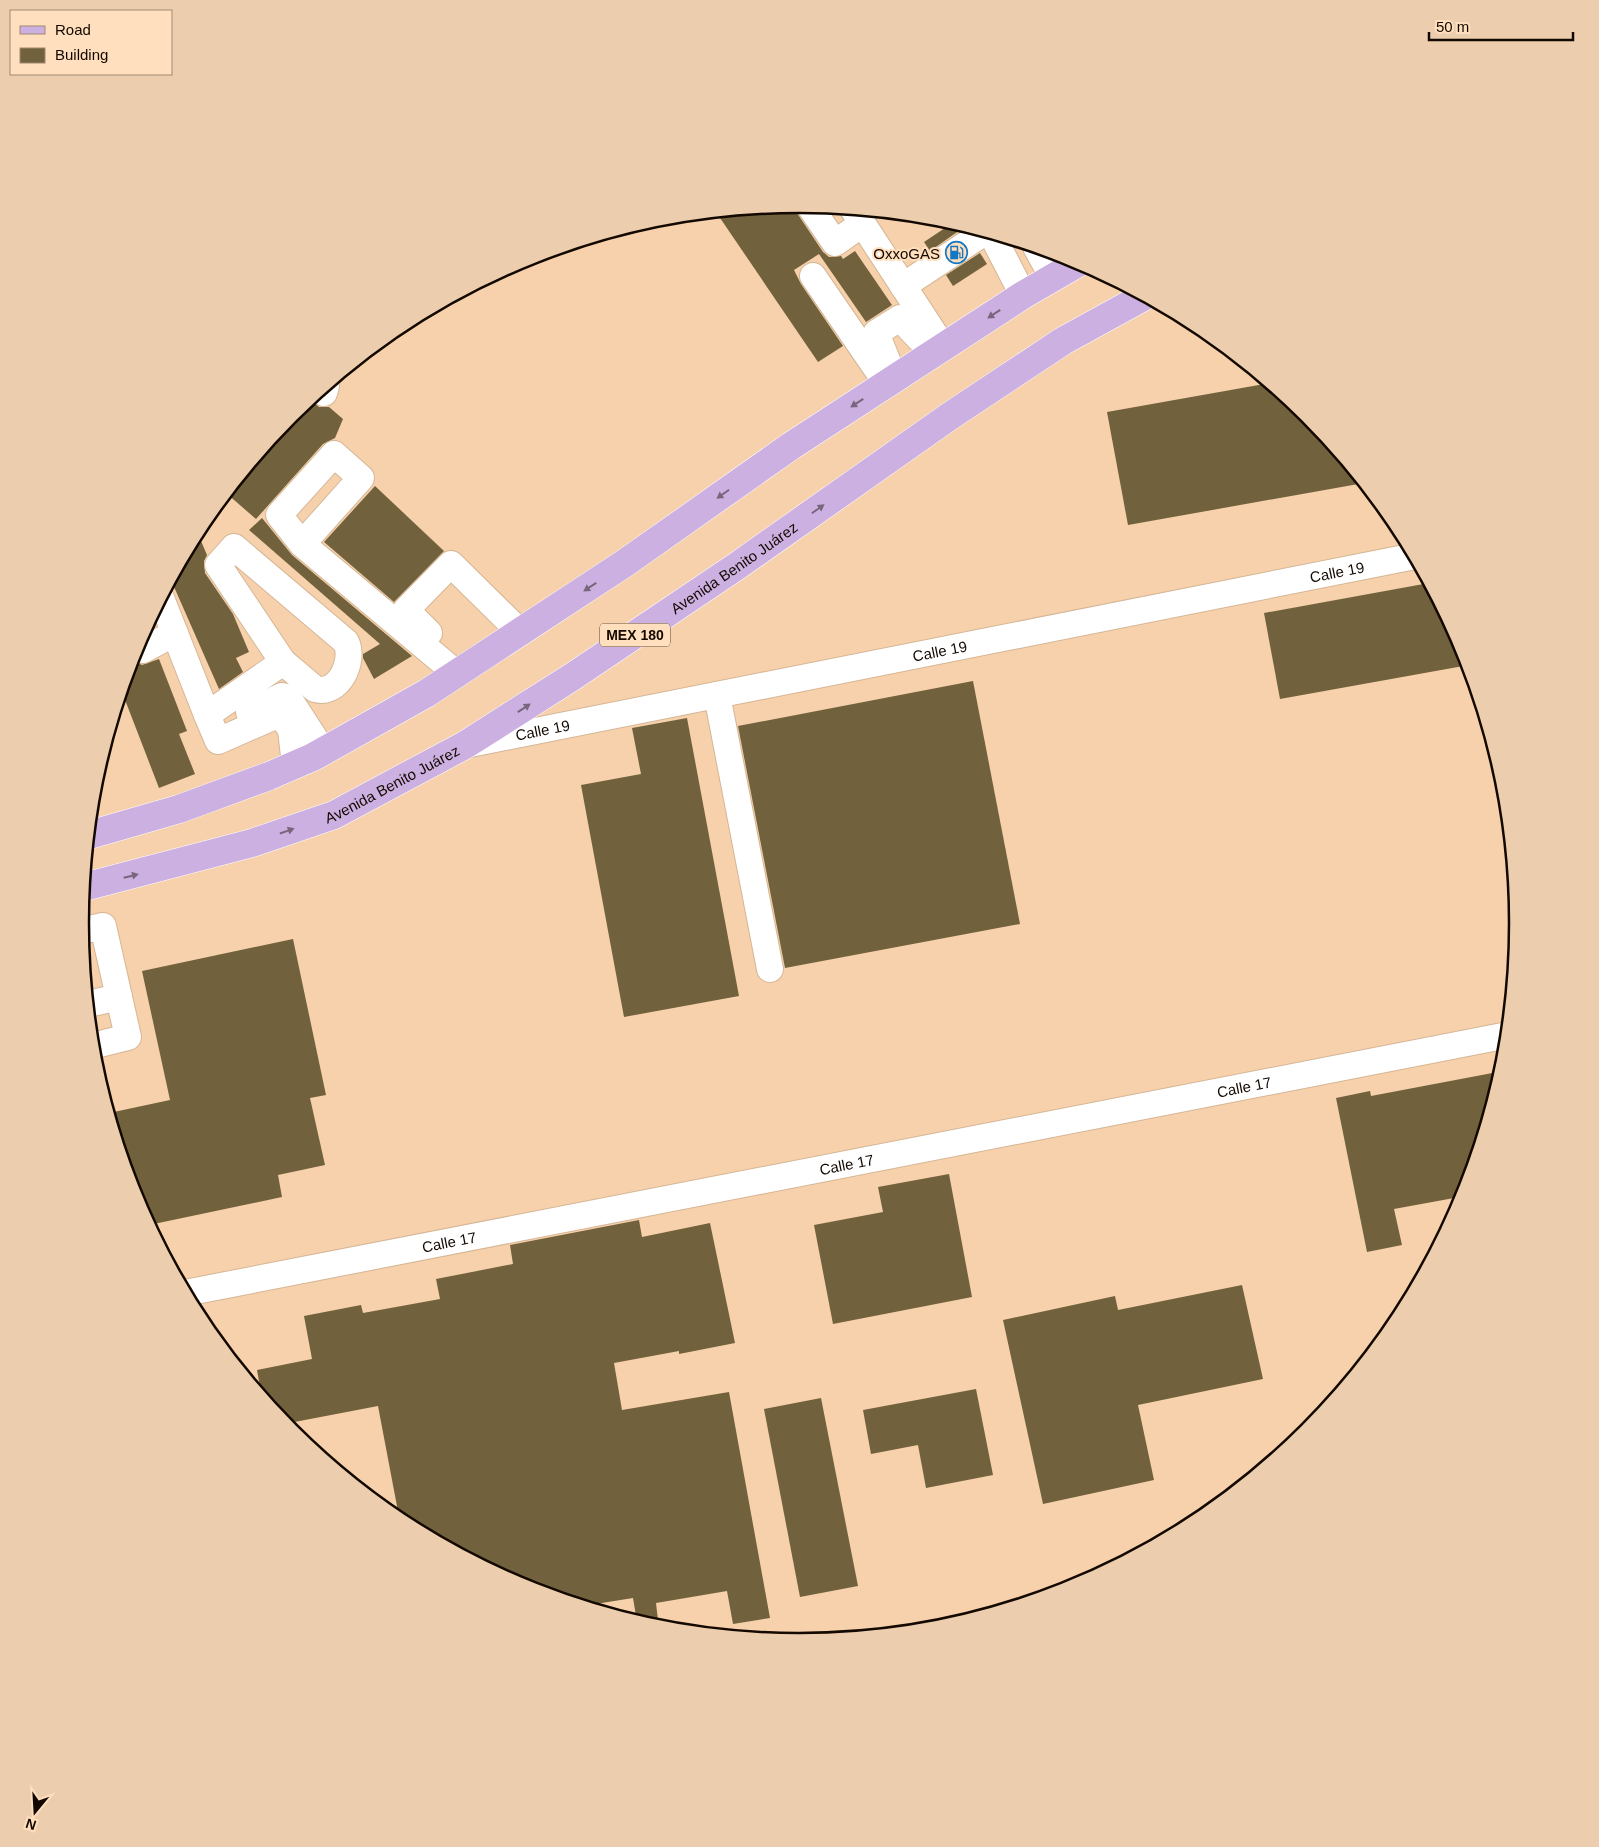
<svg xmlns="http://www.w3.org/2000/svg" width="1599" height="1847" viewBox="0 0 1599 1847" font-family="Helvetica,sans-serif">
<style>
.built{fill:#f6d1ab}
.building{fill:#71623d}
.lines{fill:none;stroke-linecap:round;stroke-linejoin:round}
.minor-casing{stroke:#d5b696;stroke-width:28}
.major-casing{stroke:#fff;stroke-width:29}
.minor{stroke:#fff;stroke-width:26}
.major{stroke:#cbb0e1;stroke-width:28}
.oneway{fill:#79657c}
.labels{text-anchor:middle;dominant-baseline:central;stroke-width:4;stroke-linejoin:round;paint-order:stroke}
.shield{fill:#ffdfbd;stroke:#5a4939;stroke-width:1}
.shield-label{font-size:14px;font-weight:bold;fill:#140901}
.poi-label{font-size:15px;fill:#140901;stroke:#ffdfbd;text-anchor:end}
.street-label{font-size:15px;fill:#140901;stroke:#ffdfbd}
.rim{fill:none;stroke:#140901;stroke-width:2.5}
</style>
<rect width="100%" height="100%" fill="#ffdfbd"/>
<circle class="built" cx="799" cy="924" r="717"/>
<g class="building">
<polygon points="794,205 797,213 823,252 829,257 841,256 843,259 855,251 892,305 866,322 819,254 794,270 801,284 843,346 818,362 716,212"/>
<polygon points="954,222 960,224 963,228 930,251 924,242"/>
<polygon points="980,253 987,264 953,286 946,275"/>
<polygon points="1270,383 1308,415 1364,483 1128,525 1107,412"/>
<polygon points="310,399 319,407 329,407 343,419 335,438 323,444 256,519 226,493 291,415"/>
<polygon points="375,486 444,551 394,602 324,542"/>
<polygon points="262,518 292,555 412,656 374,679 363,658 363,654 380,644 249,530"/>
<polygon points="201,541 207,555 204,561 205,573 233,614 249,652 236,658 243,672 219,689 171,580 189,546"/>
<polygon points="1429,583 1464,648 1469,665 1280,699 1264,613"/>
<polygon points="132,659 142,665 159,659 187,731 179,734 195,774 159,788 122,692"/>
<polygon points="973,681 1020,924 785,968 738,726"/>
<polygon points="687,718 739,996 624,1017 581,785 641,774 632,728"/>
<polygon points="293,939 326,1095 310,1098 325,1165 278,1175 282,1197 149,1225 135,1199 109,1113 170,1100 142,971"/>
<polygon points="1503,1071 1465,1196 1394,1209 1402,1245 1367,1252 1336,1098 1370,1091 1371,1096"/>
<polygon points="949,1174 972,1297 833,1324 814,1225 883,1212 878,1187"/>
<polygon points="639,1220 642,1237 710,1223 735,1343 679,1354 679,1351 614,1363 622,1410 729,1392 770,1618 733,1624 727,1591 656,1603 659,1629 637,1622 633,1598 583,1606 524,1588 400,1522 378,1406 284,1424 262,1398 257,1370 312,1359 304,1316 361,1305 363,1313 440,1299 436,1279 513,1264 510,1245"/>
<polygon points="1242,1285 1263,1379 1138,1405 1154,1480 1043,1504 1003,1320 1115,1296 1118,1310"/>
<polygon points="976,1389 993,1475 926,1488 918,1445 871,1454 863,1410"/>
<polygon points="821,1398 858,1586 800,1597 764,1409"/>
</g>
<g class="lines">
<defs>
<g id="minor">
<polyline points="809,205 835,243 862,224"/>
<polyline points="853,209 943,347"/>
<polyline points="991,233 1023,295"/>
<polyline points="1036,247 1052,276"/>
<polyline points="813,276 887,384"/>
<polyline points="903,286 985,232"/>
<polyline points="891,370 876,333 900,318 931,351"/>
<polyline points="324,393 326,386"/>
<polyline points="302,544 361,478 334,454 279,515 302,544 456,673"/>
<path d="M234 547 346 642C355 661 339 696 315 689L283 662 218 565Z"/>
<polyline points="161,598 207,715 283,662"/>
<polyline points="429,633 406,610 451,564 520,632"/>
<polyline points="139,640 143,650 175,633"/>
<polyline points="717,695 770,969"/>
<polyline points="249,712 282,696 288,697 323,751"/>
<polyline points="207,715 218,741 275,716 282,716 291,730 295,764"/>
<path id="s1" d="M465 745 1415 556"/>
<polyline points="81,931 103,926 128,1037 92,1046"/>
<polyline points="88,1004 119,997"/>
<path id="s2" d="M185 1293 1508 1035"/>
</g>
<g id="major">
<polyline points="89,835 179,809 269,776 313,757 427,693 625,563 791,446 1023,295 1080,262"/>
<path id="s3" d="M84 887 252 843 334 815 465 745 572 677 737 566 950 416 1063 341 1145 296"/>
</g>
</defs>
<use href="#minor" class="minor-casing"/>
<use href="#major" class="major-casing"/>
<use href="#minor" class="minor"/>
<use href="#major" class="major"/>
</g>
<defs><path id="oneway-solid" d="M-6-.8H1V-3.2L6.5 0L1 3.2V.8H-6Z" transform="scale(1.25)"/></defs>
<g class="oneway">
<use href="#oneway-solid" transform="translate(994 314) rotate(147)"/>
<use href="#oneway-solid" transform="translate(857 403) rotate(147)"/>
<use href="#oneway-solid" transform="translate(723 494) rotate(145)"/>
<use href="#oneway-solid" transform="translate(818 509) rotate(-35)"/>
<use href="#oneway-solid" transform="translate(590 587) rotate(147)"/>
<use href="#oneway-solid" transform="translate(524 708) rotate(-33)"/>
<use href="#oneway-solid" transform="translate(287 831) rotate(-19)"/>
<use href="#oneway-solid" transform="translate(131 876) rotate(-14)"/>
</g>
<defs>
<symbol id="fuel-ring" viewBox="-11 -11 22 22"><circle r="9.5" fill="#ffdfbd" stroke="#1477c3" stroke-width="1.5"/><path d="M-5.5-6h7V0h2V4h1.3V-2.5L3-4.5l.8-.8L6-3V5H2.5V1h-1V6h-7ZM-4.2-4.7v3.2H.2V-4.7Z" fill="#1477c3"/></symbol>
</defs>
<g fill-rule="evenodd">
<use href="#fuel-ring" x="944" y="240" width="25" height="25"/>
</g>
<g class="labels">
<rect class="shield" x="600" y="623.5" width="70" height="23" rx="4"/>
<g class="shield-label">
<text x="635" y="635">MEX 180</text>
</g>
<g class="poi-label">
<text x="940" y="253">OxxoGAS</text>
</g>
<g class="street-label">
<text stroke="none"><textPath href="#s3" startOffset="731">Avenida Benito Juárez</textPath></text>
<text stroke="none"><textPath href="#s1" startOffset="889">Calle 19</textPath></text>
<text stroke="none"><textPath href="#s1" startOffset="484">Calle 19</textPath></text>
<text stroke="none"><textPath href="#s1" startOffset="79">Calle 19</textPath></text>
<text stroke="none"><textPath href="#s3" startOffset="326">Avenida Benito Juárez</textPath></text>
<text stroke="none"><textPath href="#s2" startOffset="1079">Calle 17</textPath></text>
<text stroke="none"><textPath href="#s2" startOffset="674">Calle 17</textPath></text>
<text stroke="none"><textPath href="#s2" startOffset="269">Calle 17</textPath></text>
</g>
</g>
<path d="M0 0H1599V1847H0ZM89 923a710 710 0 1 1 1420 0a710 710 0 1 1-1420 0Z" fill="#ecceae" fill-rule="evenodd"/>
<path class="rim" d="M89 923a710 710 0 1 1 1420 0a710 710 0 1 1-1420 0Z"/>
<rect x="10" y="10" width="162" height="65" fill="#ffdfbd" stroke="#a18972"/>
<rect x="20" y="26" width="25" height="8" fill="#cbb0e1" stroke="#a18972"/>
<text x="55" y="35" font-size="15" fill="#140901">Road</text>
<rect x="20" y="48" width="25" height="15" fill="#71623d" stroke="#a18972"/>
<text x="55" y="60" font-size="15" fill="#140901">Building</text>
<g transform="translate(35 1812) rotate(198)" stroke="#ffdfbd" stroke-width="4" paint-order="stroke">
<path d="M0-4L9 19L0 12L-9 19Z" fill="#140901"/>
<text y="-8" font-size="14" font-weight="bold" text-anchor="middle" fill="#140901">N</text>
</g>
<path d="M1429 32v8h144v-8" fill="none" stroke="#140901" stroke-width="2.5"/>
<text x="1436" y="32" font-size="15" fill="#140901" stroke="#ffdfbd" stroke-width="4" paint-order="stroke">50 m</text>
</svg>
